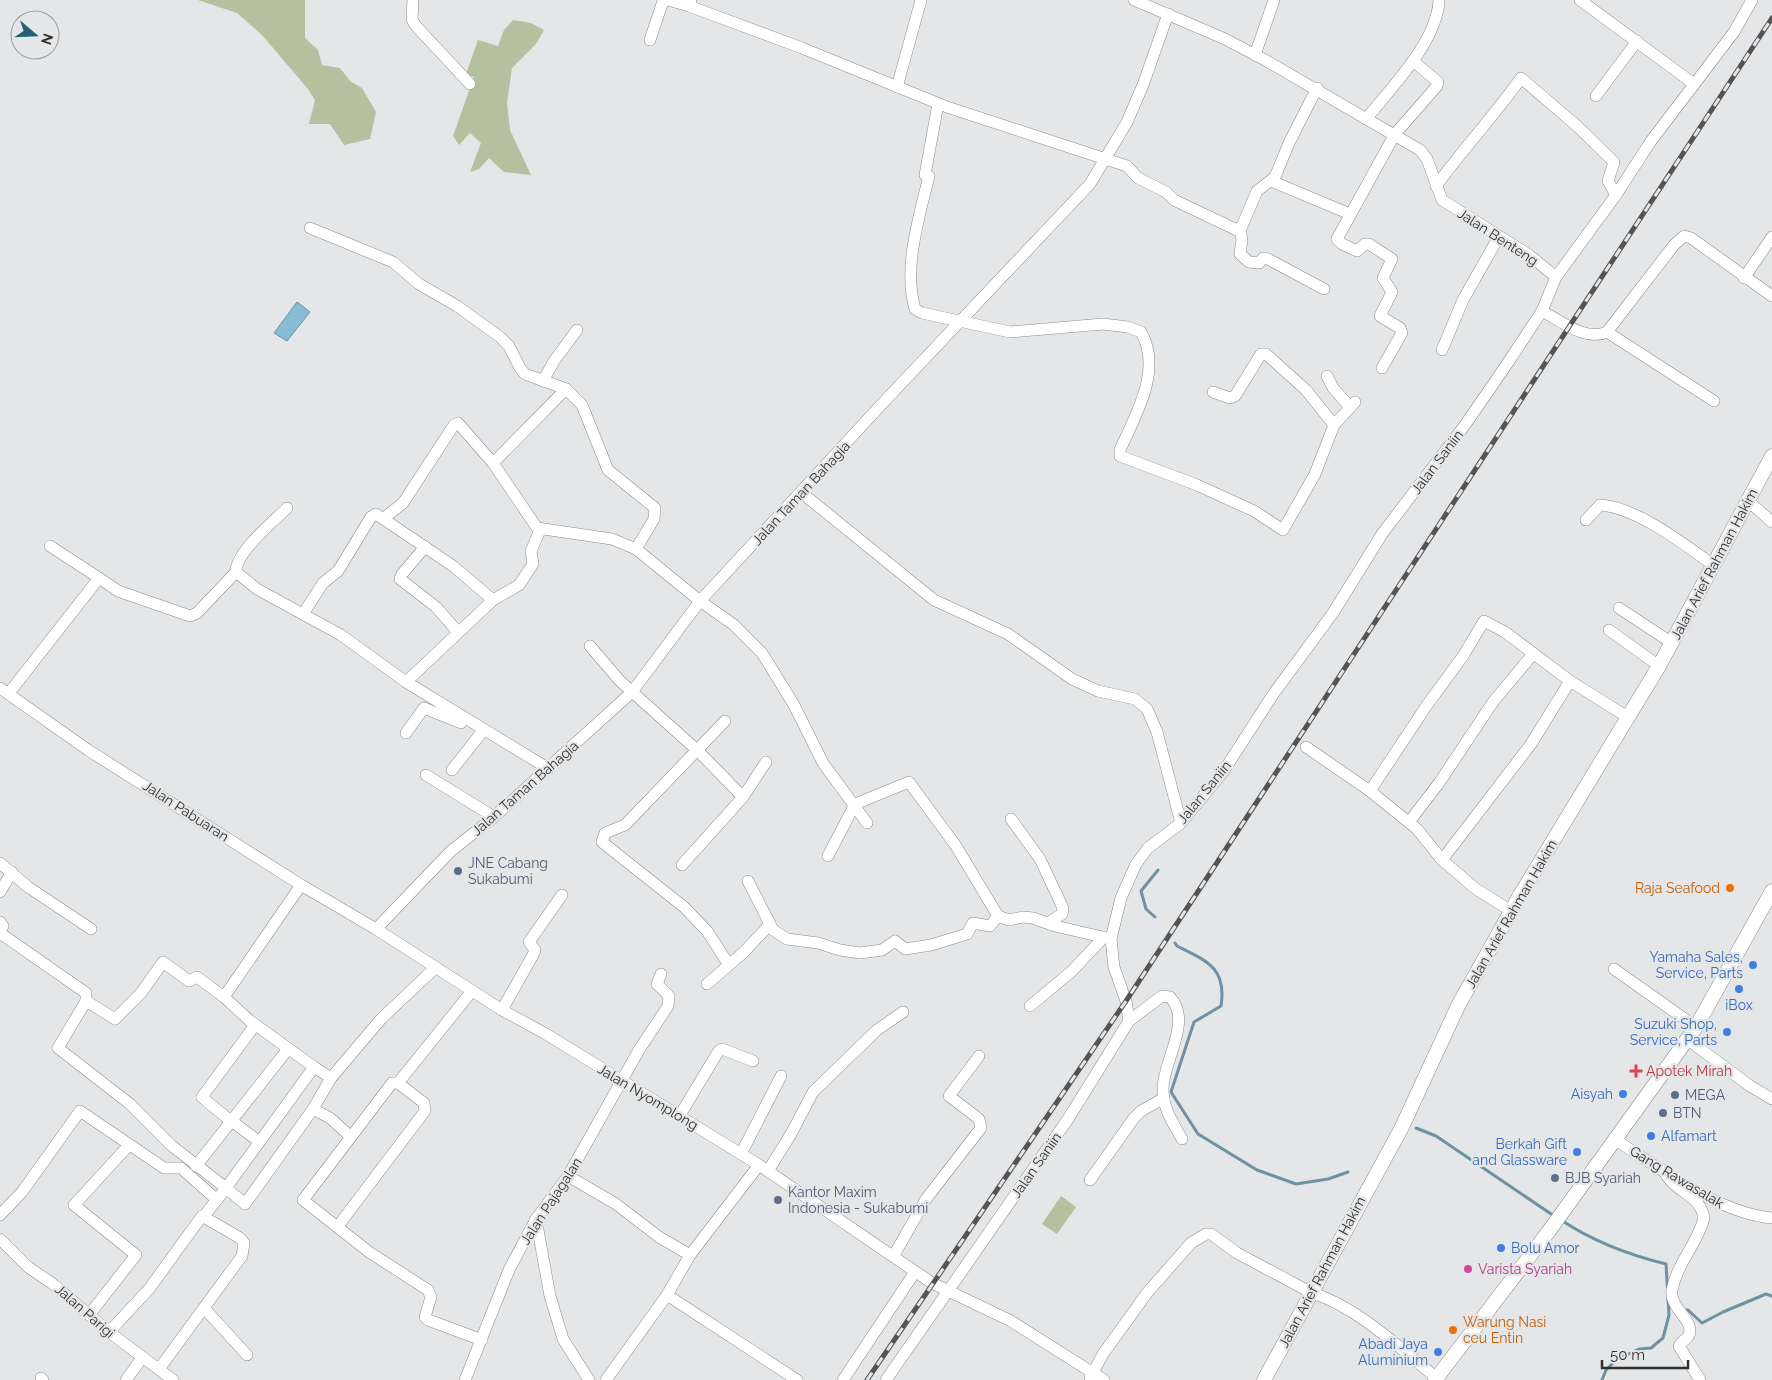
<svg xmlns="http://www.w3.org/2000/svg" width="1772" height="1380" viewBox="0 0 1772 1380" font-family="Raleway,sans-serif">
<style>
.green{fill:#b5c09f}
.water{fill:#87bcd4;stroke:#6d92a3}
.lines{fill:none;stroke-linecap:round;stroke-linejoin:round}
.stream{stroke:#6d92a3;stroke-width:3}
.minor-casing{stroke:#8a8b8c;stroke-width:12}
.major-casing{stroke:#8a8b8c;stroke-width:15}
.minor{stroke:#fff;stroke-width:11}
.major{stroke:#fff;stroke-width:14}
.rail-casing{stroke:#545455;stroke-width:5}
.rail{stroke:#e5e6e7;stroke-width:3;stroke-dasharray:9;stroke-linecap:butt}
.service-dot{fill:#5c6f8a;stroke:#e5e6e7;stroke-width:2}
.food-dot{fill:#e8710a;stroke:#e5e6e7;stroke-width:2}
.shop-dot{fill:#3f7fe0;stroke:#e5e6e7;stroke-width:2}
.health-dot{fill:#e0444e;stroke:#e5e6e7;stroke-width:2}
.hotel-dot{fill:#d1479c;stroke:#e5e6e7;stroke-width:2}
.labels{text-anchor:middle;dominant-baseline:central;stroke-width:4.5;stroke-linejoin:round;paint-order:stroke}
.street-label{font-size:14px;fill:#303031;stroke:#e5e6e7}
.service-label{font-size:14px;fill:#4e5e75;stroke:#e5e6e7;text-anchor:start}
.food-label{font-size:14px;fill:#c56008;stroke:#e5e6e7;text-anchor:end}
.shop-label{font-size:14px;fill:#366cbe;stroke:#e5e6e7;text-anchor:end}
.health-label{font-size:14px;fill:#be3a42;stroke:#e5e6e7;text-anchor:start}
.hotel-label{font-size:14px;fill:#b23c85;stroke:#e5e6e7;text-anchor:start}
</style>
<rect width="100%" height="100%" fill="#e5e6e7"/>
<g class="green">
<polygon points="172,0 305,0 305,38 318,50 322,65 340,68 350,81 362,88 376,112 370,139 344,145 330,124 309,124 315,100 308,89 262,35 237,13 198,0"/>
<polygon points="513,20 531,23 544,30 536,44 512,68 507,103 510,130 531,175 504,172 489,158 479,169 470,172 481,143 470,133 459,145 453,136 474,77 466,74 478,40 498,46 504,30"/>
<polygon points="1061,1196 1076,1207 1057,1234 1042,1224"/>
</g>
<polygon class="water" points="297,302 310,312 287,341 274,333"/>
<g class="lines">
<g class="stream">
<polyline points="1155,917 1146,909 1141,891 1158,870"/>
<path d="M1175 943 1177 946C1207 961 1227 968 1221 1006L1194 1022 1171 1092 1198 1134 1257 1170 1296 1184 1328 1179 1348 1172"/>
<polyline points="1416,1128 1436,1136 1554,1216"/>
<path d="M1561 1220C1594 1242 1629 1255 1666 1264L1669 1315 1663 1338 1651 1348 1639 1349 1616 1360 1606 1370 1602 1380"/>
<polyline points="1682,1310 1688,1310 1702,1323 1723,1312 1766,1294 1772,1296"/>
</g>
<defs>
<g id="minor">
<polyline points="413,0 412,19 415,25 470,84"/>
<polyline points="691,0 689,6 802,48 947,107 1127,166 1138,178 1166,192 1174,200 1237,230 1242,226 1257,191 1275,177 1289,143 1317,88"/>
<polyline points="1580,0 1694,84"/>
<polyline points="650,40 663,1 668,0 689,6"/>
<polyline points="1255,55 1274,0"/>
<polyline points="897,87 921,0"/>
<polyline points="1596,96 1637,41"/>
<path d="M938 104 925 175 929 176C919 218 903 267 915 309L922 313 1010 332 1103 324 1128 327 1141 332C1163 370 1135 416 1120 450V456L1197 485 1254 511 1283 530 1315 474 1334 425 1355 402"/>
<path d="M1366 119C1392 87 1437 42 1439 0"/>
<polyline points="1271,181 1350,214"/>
<path d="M1436 186C1463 149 1494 116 1521 78L1577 126 1614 162 1608 181 1616 195"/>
<polyline points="310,228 393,262 419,284 457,306 500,337 509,346 520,368 525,374 566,389 582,405 608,470 655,508 654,519 636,549 700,601 734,625 762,653 794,705 823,763 867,823"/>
<polyline points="1240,229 1242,240 1240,254 1249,262 1259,263 1263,258 1268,259 1324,289"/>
<polyline points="1556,277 1616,195 1651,141 1734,32 1752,0"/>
<polyline points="1744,278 1772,237"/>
<path d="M1542 311C1561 321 1586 342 1607 332L1674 245 1684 236 1691 238 1772 296"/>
<polyline points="1607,332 1714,401"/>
<polyline points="1442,350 1463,300 1498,238"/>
<polyline points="1382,368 1402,333 1400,328 1380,316 1392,292 1383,278 1392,259 1369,244 1365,244 1357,251 1342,244 1337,239 1395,134 1437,86 1438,82 1413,61"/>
<polyline points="1327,376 1333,388 1350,407"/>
<polyline points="543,381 554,361 577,330"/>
<polyline points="1213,392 1230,398 1235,396 1261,354 1266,354 1306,390 1334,425"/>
<polyline points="493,463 566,389"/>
<polyline points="802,493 934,600 1008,634 1072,679 1098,691 1135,699 1147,709 1157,732 1181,823"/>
<polyline points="1747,500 1772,522"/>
<polyline points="384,518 403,503 454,425 458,423 493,463 537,528 612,539 636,549"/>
<path d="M1586 520 1600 505C1636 507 1684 544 1713 565"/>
<polyline points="50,546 99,578"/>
<polyline points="425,547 402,574 400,579 436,607 458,632"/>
<path d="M236 572C235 553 274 521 287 508"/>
<polyline points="1619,608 1672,643"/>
<polyline points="303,614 323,583 338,571 371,517 376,514 453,566 493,600"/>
<polyline points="1609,630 1659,666"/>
<polyline points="590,646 620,681 698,751 743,797 682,865"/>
<polyline points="406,682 493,600 519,585 533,564 531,551 540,530"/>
<polyline points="0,688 88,750 301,885 376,929 502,1010 546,1034 759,1165 932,1283 1011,1321 1104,1380"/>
<polyline points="9,693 99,578 118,591 190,616 197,613 236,572 257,589 341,635 406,682 549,769"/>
<polyline points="725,721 625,825 605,833 602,842 684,907 707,931 729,965"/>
<polyline points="406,733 424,708 461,723"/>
<polyline points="1306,747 1370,791 1417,829 1442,860 1476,889 1511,911"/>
<polyline points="452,770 482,732"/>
<polyline points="426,775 494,817"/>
<polyline points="1370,791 1427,705 1463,656 1484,621 1505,632 1570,681 1629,718"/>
<polyline points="743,797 766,762"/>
<polyline points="1011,819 1040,859 1063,908 1062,914 1048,923"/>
<polyline points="1409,822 1439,783 1493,702 1533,654"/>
<polyline points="828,856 855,804 909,782 956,846 998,916"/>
<polyline points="1442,860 1531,744 1570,681"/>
<polyline points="0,863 28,887 91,929"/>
<polyline points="748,881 773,930 787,939 818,943 840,950 860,953 882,950 895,941 905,949 931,945 967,934 973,923 990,926 998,916 1009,920 1023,917 1033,918 1055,926 1111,939"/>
<polyline points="0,892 12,872"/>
<polyline points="0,922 3,926 0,931"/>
<polyline points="376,929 451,851 494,817 632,692 700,601 880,406 1090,184 1127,122 1143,85 1168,14"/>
<polyline points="0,933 86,993 86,1001"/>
<polyline points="1614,969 1696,1027"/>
<polyline points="707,984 744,952 770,924"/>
<polyline points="224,997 249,1020 314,1067 226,1188 245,1204 313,1109 330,1118 350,1136"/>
<polyline points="1030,1006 1072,971 1104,937"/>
<polyline points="502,1010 533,955 535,950 529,942 562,895"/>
<path d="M1129 1021 1162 996 1170 997C1193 1021 1163 1061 1163 1089 1163 1109 1173 1123 1182 1139"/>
<path d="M255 1025 202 1097C220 1114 241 1127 259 1142"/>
<polyline points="1687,1039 1750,1086 1772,1099"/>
<polyline points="314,1067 331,1078 381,1019 435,968"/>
<polyline points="398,1083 472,991"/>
<polyline points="313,1109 331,1078"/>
<polyline points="680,1115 718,1052 722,1049 753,1061"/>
<path d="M1614 1139C1660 1168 1717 1213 1772 1218"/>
<polyline points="741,1154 781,1076"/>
<polyline points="196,1166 288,1049"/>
<path d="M1664 1170C1673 1193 1700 1193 1704 1218 1698 1243 1677 1263 1672 1290 1669 1308 1695 1320 1689 1335 1687 1340 1681 1341 1679 1346L1700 1380"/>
<polyline points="768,1171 791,1134 813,1092 877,1030 903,1012"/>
<polyline points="568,1176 616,1204 659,1237 690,1255"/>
<polyline points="1090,1180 1134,1118 1141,1111 1164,1098"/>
<polyline points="0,1215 22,1192 80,1111 164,1168 181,1168 217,1200"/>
<polyline points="204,1216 226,1188 172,1146 130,1104 58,1048 86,1001 115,1019 141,993 163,962 189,981 197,977 224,997 301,885"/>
<polyline points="536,1219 550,1296 563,1339 589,1380"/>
<polyline points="338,1226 425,1111 424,1103 398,1083 392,1083 303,1200 369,1252 428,1290 431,1297 425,1317 428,1320 482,1340"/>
<polyline points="0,1239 28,1267 53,1284 109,1332 173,1380"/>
<polyline points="894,1255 926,1199 981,1128 979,1119 949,1096 979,1056"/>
<polyline points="667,1295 797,1380"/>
<polyline points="204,1308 247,1355"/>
<polyline points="89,1315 136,1255 74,1205 129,1145"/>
<polyline points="109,1332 149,1289 202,1216 240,1238 244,1243 242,1256 159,1369"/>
<polyline points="41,1378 43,1380"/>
<path d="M1090 1378 1103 1354 1147 1293 1191 1243 1206 1234H1211L1237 1253 1312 1293C1358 1307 1400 1349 1437 1378"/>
<polyline points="126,1380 142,1358"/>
<polyline points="465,1380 509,1270 536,1219 568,1176 639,1050 668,1006 669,996 657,984 661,974"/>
<polyline points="606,1380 667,1295 690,1255 759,1165"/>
<polyline points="843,1380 915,1272"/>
<polyline points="886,1380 1068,1119 1129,1021 1126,1001 1114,967 1111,939 1121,898 1136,864 1148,848 1181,823 1223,772 1274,693 1333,613 1382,534 1465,425 1505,367 1542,311 1556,277 1529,255 1442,200 1427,159 1420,150 1265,60 1225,39 1134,0"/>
</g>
<g id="major">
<polyline points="1264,1380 1401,1129 1458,1006 1519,897 1659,666 1772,456"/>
<polyline points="1435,1380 1549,1231 1696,1027 1772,891"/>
</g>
</defs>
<use href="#minor" class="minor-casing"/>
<use href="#major" class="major-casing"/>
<use href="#minor" class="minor"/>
<use href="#major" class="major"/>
<defs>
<polyline id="rail" points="867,1380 1126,1001 1772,18"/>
</defs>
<use href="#rail" class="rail-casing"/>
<use href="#rail" class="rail"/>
</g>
<g class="service-dot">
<circle cx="458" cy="871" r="5"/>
<circle cx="1675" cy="1095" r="5"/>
<circle cx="1663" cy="1113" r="5"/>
<circle cx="1555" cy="1178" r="5"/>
<circle cx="778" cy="1200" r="5"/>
</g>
<g class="food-dot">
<circle cx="1730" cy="888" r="5"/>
<circle cx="1453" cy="1330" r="5"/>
</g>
<g class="shop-dot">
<circle cx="1753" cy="965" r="5"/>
<circle cx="1739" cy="989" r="5"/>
<circle cx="1727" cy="1032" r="5"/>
<circle cx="1623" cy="1094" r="5"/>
<circle cx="1651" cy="1136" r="5"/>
<circle cx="1577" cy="1152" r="5"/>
<circle cx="1501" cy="1248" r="5"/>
<circle cx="1438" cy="1352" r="5"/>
</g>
<path class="health-dot" d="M1633.5 1063.5h5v5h5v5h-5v5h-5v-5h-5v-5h5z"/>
<circle class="hotel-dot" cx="1468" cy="1269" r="5"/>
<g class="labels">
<g class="street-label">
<text transform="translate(1498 237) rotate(33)">Jalan Benteng</text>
<text transform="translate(1437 462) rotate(-53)">Jalan Saniin</text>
<text transform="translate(801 493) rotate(-47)">Jalan Taman Bahagia</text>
<text transform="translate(1714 564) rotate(-62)">Jalan Arief Rahman Hakim</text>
<text transform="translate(525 788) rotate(-41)">Jalan Taman Bahagia</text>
<text transform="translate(1204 792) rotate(-51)">Jalan Saniin</text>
<text transform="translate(186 811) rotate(33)">Jalan Pabuaran</text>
<text transform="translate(1511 914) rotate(-60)">Jalan Arief Rahman Hakim</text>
<text transform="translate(648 1097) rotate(31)">Jalan Nyomplong</text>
<text transform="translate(1036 1165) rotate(-55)">Jalan Saniin</text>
<text transform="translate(1677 1177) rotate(31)">Gang Rawasalak</text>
<text transform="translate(551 1201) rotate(-57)">Jalan Pajagalan</text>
<text transform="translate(1322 1272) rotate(-62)">Jalan Arief Rahman Hakim</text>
<text transform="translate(85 1311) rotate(41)">Jalan Parigi</text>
</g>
<g class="service-label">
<text x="468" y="863">JNE Cabang<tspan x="468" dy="16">Sukabumi</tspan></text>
<text x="1685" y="1095">MEGA</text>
<text x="1673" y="1113">BTN</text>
<text x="1565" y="1178">BJB Syariah</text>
<text x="788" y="1192">Kantor Maxim<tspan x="788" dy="16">Indonesia - Sukabumi</tspan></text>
</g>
<g class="food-label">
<text x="1720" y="888">Raja Seafood</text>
<text x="1463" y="1322" text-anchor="start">Warung Nasi<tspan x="1463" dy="16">ceu Entin</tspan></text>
</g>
<g class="shop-label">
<text x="1743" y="957">Yamaha Sales,<tspan x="1743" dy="16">Service, Parts</tspan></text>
<text x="1739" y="1005" text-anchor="middle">iBox</text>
<text x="1717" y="1024">Suzuki Shop,<tspan x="1717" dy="16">Service, Parts</tspan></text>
<text x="1613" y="1094">Aisyah</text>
<text x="1661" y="1136" text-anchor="start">Alfamart</text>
<text x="1567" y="1144">Berkah Gift<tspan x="1567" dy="16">and Glassware</tspan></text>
<text x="1511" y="1248" text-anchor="start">Bolu Amor</text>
<text x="1428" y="1344">Abadi Jaya<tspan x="1428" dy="16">Aluminium</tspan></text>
</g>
<g class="health-label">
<text x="1646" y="1071">Apotek Mirah</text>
</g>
<g class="hotel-label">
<text x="1478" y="1269">Varista Syariah</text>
</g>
</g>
<g transform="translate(35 35) rotate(109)"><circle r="24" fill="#e5e6e7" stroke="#9d9d9e"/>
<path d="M0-4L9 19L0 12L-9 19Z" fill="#206175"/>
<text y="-8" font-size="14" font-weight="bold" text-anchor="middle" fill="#303031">N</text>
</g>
<path d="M1602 1360v8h86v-8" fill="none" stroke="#303031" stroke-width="2.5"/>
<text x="1610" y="1360" font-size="15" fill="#303031" stroke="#e5e6e7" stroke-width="4" paint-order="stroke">50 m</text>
</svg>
